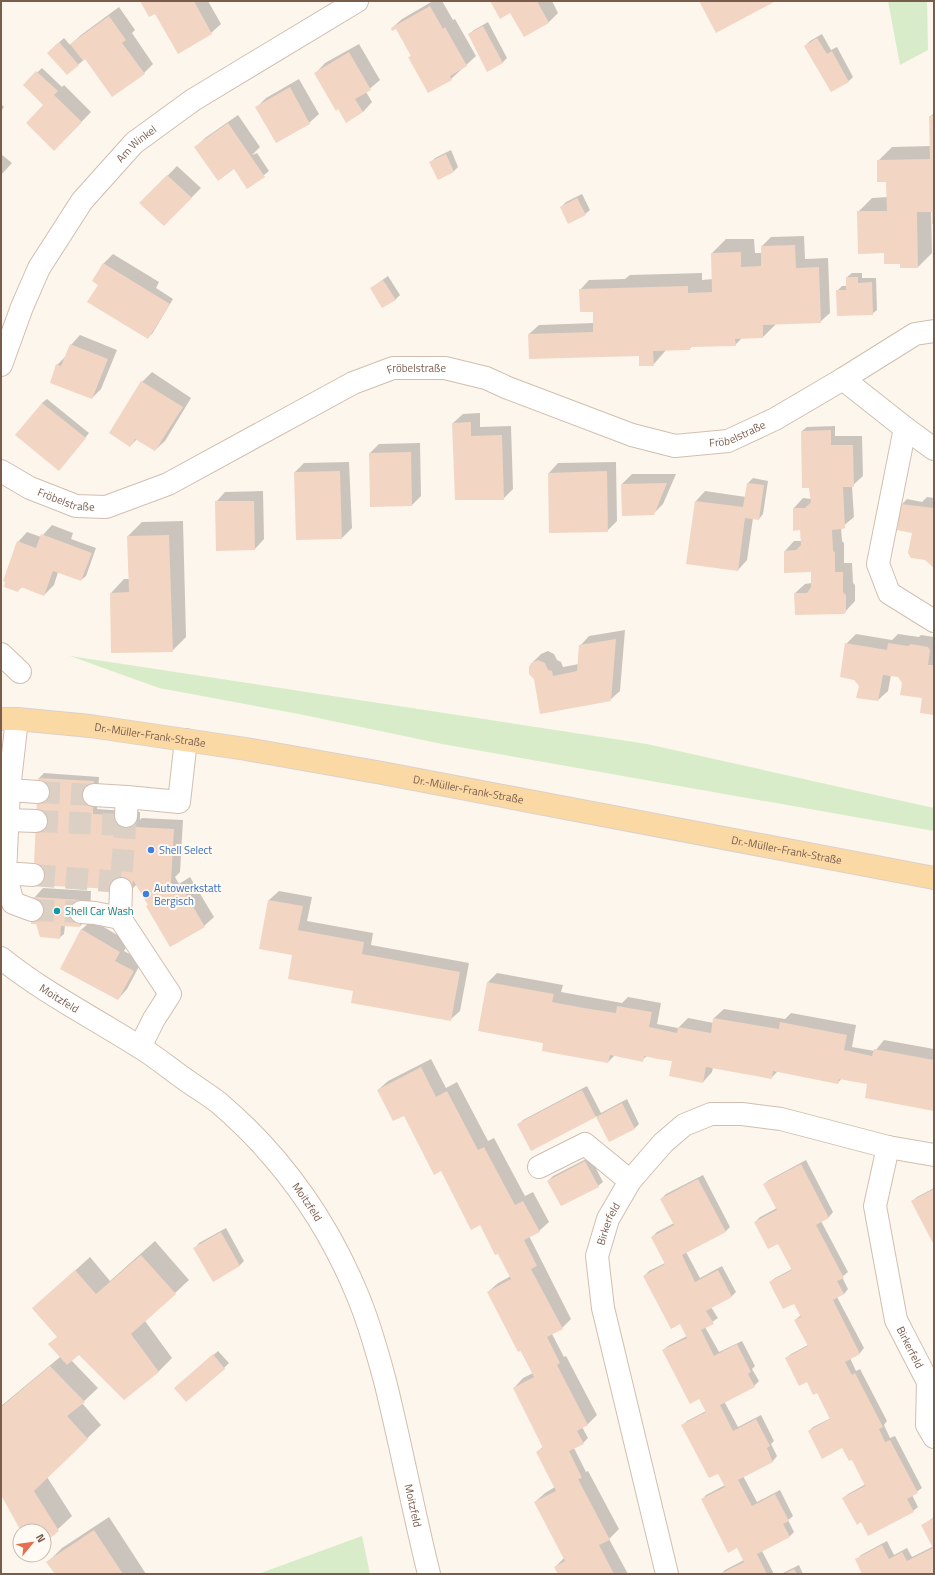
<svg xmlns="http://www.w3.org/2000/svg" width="935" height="1575" viewBox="0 0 935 1575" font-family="'Titillium Web',sans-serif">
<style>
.green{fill:#d8ecc9}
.shadow{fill:#0003}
.building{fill:#f3d5c3}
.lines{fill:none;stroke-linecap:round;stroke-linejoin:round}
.minor-tunnel{stroke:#dcd0c4;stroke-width:22;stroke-dasharray:22 11;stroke-linecap:butt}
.minor-casing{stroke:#d1beb0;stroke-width:24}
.major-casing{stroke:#dad1cd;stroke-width:24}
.minor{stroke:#fff;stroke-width:22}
.major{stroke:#fbd9a5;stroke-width:22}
.shop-dot{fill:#3f7fe0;stroke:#fffaf3;stroke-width:1.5}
.culture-dot{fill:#0f9aa8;stroke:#fffaf3;stroke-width:1.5}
.labels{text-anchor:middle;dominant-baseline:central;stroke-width:4;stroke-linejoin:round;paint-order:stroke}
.street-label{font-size:11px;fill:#7a5c4d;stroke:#fffaf3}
.shop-label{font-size:11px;fill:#366cbe;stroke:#fffaf3;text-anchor:start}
.culture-label{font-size:11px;fill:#0d838f;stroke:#fffaf3;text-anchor:start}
</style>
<rect width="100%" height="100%" fill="#fdf6ec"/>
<g class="green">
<polygon points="888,1 927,1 928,50 900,65"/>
<polygon points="70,656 647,744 934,808 934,831 442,744 299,714 159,688"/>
<polygon points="362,1536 370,1574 258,1574"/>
</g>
<g class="shadow">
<polygon points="141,1 208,1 221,24 211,33 155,12"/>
<polygon points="433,1 442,1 453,20 455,19 476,56 451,79 409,58 412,55 396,28 392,28 402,19"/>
<polygon points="491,1 552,1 558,13 549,22 510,11"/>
<polygon points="119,7 135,30 132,33 153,64 144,73 86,58 67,74 53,48 64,38 70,45 81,35"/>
<polygon points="488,22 507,58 502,63 469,34 474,30"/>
<polygon points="822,34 831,50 837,47 853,77 849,81 805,46 810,41"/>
<polygon points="359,44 380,80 366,92 372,102 363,112 316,73 325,63"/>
<polygon points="42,68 62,87 64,85 91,112 64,140 45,105 24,85"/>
<polygon points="299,79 319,114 309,123 257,107 266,98"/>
<polygon points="1,104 4,107 1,111"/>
<polygon points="934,113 934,223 933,209 931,211 932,253 918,267 901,263 885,252 858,212 872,198 888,197 887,181 878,161 892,147 931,146 930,117"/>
<polygon points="238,115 260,147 252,155 257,153 269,171 248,188 234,168 196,147 205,138"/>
<polygon points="451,150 458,167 454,171 438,179 430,163 435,158"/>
<polygon points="1,154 12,163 1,175"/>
<polygon points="177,166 201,188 164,225 141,203"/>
<polygon points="582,194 590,210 585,214 561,207 566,202"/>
<polygon points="804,236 805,259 828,258 830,313 820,322 776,324 763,337 742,338 735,345 693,346 689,349 667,349 653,365 640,355 529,334 539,325 594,323 593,311 580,290 589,280 625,279 630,275 702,273 702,280 713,279 712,253 726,239 754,239 755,253 762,253 762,246 771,237"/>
<polygon points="113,254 159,282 156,288 173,299 152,334 147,338 99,285 93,280 104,263"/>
<polygon points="852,273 862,273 862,278 876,278 877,310 872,314 837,291 842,286 847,286 847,277"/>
<polygon points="388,276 400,295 395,300 371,288"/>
<polygon points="80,335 117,350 101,389 92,398 57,365 66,356 71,345"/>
<polygon points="152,372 191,398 165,441 155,450 137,439 130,446 110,433 142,382"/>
<polygon points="47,399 89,433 63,465 42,403"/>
<polygon points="480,413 480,427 511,426 513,489 503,499 453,423 463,414"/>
<polygon points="835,426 835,436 862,436 863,476 852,486 854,517 841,528 842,541 844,543 844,563 852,563 853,583 855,585 855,601 844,613 795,593 805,584 812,583 812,571 785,551 794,541 802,541 801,529 794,508 803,498 811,499 802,431 807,427"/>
<polygon points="420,443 421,496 412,505 370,453 379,444"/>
<polygon points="349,462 352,528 342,538 297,539 295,472 304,463"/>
<polygon points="616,462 617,521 607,531 549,473 558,463"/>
<polygon points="632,474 676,474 663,504 653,514 623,515 622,484"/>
<polygon points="753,478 768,481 763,514 759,519 753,518 747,560 738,570 687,563 696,501 705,491 746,497 748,483"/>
<polygon points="263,491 264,539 255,549 216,502 225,492"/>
<polygon points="927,497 934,498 934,566 913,532 898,530 902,504 907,499 922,502"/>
<polygon points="183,521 186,637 172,651 111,593 124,579 130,579 128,536 142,522"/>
<polygon points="52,525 73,533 71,539 96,548 86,576 81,580 58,572 54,585 44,595 22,587 17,591 18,542 27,532 41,537"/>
<polygon points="625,630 620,691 610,700 535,679 531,664 541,654 548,651 554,654 557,660 561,662 563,667 579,664 580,646 589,636"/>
<polygon points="856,634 892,640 898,634 919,637 921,635 934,637 934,714 923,698 903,682 898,676 891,675 888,691 878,700 860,686 846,644"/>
<polygon points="44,773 99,777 97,809 140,812 140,820 142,818 183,820 180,872 175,877 179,884 190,877 214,917 204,926 149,905 137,884 132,889 34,884 39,778"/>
<polygon points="43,888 91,891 90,916 80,926 65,925 64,934 59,938 34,898"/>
<polygon points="279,891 312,897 307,921 373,933 371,945 469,963 460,1011 450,1020 293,954 269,900"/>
<polygon points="92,920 129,942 124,951 142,961 127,989 118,999 61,968 82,929"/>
<polygon points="497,973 563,985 561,992 622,1003 628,997 661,1003 657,1024 678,1028 688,1018 714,1023 714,1018 724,1009 785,1019 791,1013 856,1025 852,1047 875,1051 884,1040 934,1049 934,1110 869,1081 842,1078 838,1083 778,1071 771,1078 713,1067 712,1072 703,1082 673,1061 647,1056 642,1060 615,1055 608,1062 544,1042 488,982"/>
<polygon points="431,1059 446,1088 457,1082 488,1141 494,1138 525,1196 533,1192 549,1222 539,1231 529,1236 571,1319 562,1328 552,1334 564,1357 566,1356 597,1415 588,1424 582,1427 588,1438 583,1443 574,1448 586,1472 588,1471 619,1529 609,1539 628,1574 559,1574 555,1567 564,1558 535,1502 545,1493 555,1487 537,1452 544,1446 514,1388 523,1378 533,1373 488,1292 498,1283 511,1276 499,1252 481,1224 441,1170 404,1114 378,1090 388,1081"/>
<polygon points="587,1086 601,1113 627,1099 639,1124 635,1128 610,1141 597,1116 531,1149 518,1125 523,1120"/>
<polygon points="590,1157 603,1182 598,1186 548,1181 553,1176"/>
<polygon points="806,1160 833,1212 829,1217 821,1221 848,1272 842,1277 848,1289 844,1294 837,1297 864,1348 860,1353 850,1358 856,1371 860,1369 887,1421 884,1425 890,1438 895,1436 922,1488 912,1495 918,1507 913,1511 862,1521 843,1498 848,1494 866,1484 852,1458 842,1447 809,1431 813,1427 831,1418 818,1392 786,1358 791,1354 808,1345 795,1320 801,1315 794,1302 770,1282 775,1278 792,1269 778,1243 755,1222 760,1217 777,1208 764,1184 769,1180"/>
<polygon points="703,1175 730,1227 726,1231 686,1252 700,1278 722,1266 736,1292 732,1296 711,1307 718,1318 705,1327 719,1352 742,1341 755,1366 752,1369 759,1381 754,1386 724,1401 738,1427 761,1415 774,1441 771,1444 777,1456 773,1461 743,1476 757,1502 780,1490 793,1516 788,1520 794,1532 790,1536 762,1551 774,1574 721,1574 725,1570 744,1560 737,1547 702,1500 706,1495 725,1485 719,1472 683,1425 687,1421 706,1411 700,1398 663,1350 668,1346 687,1336 680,1323 644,1276 649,1271 665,1263 652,1237 657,1232 674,1223 661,1199 666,1194"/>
<polygon points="934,1188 934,1243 912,1201 917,1197"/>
<polygon points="226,1228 244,1261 239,1266 195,1248 199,1243"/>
<polygon points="155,1241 189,1280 145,1321 172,1358 158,1372 79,1353 71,1360 98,1388 82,1403 101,1425 47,1477 72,1516 44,1542 44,1531 23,1531 1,1493 1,1406 60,1357 58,1337 33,1309 90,1257 110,1281"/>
<polygon points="218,1351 229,1363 224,1368 180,1384"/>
<polygon points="109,1517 146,1574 56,1574 48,1562 62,1548"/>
<polygon points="934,1517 934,1574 863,1574 856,1560 861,1555 887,1541 894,1555 907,1548 912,1557 934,1546 923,1525"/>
<polygon points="799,1565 803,1574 781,1574"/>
</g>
<g class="building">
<polygon points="140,1 194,1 212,34 178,54 155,14 149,17"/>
<polygon points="490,1 537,1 549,23 524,37 510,13 500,19"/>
<polygon points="699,1 773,1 774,2 716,33"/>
<polygon points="430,6 443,29 445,27 467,66 450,76 452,80 428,93 408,57 411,56 396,29 392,31 391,28"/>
<polygon points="109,16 126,40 122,43 145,74 112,97 85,59 83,61 70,44"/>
<polygon points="483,26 503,63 487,72 468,34"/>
<polygon points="817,38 827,54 832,51 849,82 831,92 804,46"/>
<polygon points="59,42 79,65 67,75 47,53"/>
<polygon points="349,52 371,90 355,99 363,112 346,123 338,109 336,111 314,73"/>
<polygon points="36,71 58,91 54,95 82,122 54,151 26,123 43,105 23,85"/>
<polygon points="290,87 310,124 276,143 255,107"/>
<polygon points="929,116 934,116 934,224 932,224 932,212 917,212 918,268 900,268 900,264 884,264 884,253 858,254 857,211 887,211 886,182 877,182 877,160 930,159"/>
<polygon points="228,123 265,177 247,189 234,169 218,181 194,147"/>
<polygon points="446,154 454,172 438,180 429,162"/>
<polygon points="167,175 192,198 164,226 139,203"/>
<polygon points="577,198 586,215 568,224 560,207"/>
<polygon points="795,245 796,268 819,267 821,323 763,325 763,338 735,339 736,346 690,347 690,350 653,351 654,366 639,366 639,356 529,359 528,334 593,332 593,312 580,312 579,289 688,286 688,293 712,292 711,253 741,252 741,267 761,266 761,246"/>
<polygon points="103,263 170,304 148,339 87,302 98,285 92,281"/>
<polygon points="846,277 858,277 858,283 872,282 873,315 837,316 836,290 846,290"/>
<polygon points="383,280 396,300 382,308 370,288"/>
<polygon points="70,344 108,359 92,399 50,383 56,364 61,366"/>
<polygon points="141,381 183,407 155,451 135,439 130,447 109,433"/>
<polygon points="42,403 86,438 59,471 15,435"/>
<polygon points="471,422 471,436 502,435 504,500 455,500 452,423"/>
<polygon points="831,430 831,445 853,445 854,487 843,487 845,528 842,529 832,530 833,550 835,553 835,572 843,572 843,592 846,595 846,612 844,614 795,615 794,593 807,593 811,587 811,572 784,573 784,551 796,550 801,545 800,530 793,531 793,508 805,508 811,502 809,488 802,488 801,431"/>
<polygon points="411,452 412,506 370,507 369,453"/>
<polygon points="340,471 342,539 296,540 294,472"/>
<polygon points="607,471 608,532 549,533 548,473"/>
<polygon points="667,483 654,515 622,516 621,484"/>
<polygon points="747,483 764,485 759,520 745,518 738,571 686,564 695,501 743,507"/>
<polygon points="215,501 254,501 255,550 216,551"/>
<polygon points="901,504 934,508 934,568 925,560 911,558 908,553 912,533 897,530"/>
<polygon points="41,534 92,553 81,581 53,571 44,596 21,587 18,592 4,587 5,582 3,581 17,541 36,548"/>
<polygon points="169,535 173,652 111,653 110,593 129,592 127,536"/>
<polygon points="616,639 611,701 540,714 534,679 529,674 529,667 531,663 538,660 545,663 548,670 552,671 553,676 577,671 579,645"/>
<polygon points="845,643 887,650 888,643 908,646 911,644 928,647 930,650 928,665 934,665 934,715 920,713 922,698 900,695 902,683 898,677 883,675 878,701 856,698 859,686 854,680 840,677"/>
<polygon points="38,778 94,781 93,814 136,816 136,827 174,829 171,882 175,890 181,886 205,927 170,947 146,906 148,905 133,880 132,890 33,885"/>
<polygon points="33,897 82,900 80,927 61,926 60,939 40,937 36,924 31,924"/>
<polygon points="268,900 303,906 298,930 364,942 362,954 460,972 451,1021 351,1003 353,991 288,979 292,955 259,949"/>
<polygon points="81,929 120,952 115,961 134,971 118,1000 60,969"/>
<polygon points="487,982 554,994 552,1002 584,1008 616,1013 617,1006 652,1012 649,1027 677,1033 678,1027 711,1033 713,1018 779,1029 780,1022 847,1035 844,1050 872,1056 874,1049 934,1060 934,1111 865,1098 867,1084 839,1079 838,1084 773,1071 772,1079 706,1067 703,1083 669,1076 672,1061 658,1059 644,1056 643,1062 610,1055 608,1063 542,1051 543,1043 478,1031"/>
<polygon points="421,1067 436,1097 447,1091 478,1150 484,1147 515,1205 523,1201 540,1232 524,1240 537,1266 531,1269 563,1329 547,1337 560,1363 557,1365 588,1425 577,1431 584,1444 569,1451 582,1478 578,1479 610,1540 599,1545 614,1574 558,1574 554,1567 565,1561 534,1502 556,1491 536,1452 543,1448 513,1388 534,1377 521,1351 518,1352 487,1292 511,1279 498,1254 495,1255 480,1225 471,1230 441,1171 434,1175 404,1116 393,1121 377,1090"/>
<polygon points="582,1090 596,1117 622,1103 635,1129 609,1142 596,1117 531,1151 517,1124"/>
<polygon points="585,1161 599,1187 561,1206 547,1181"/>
<polygon points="801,1164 829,1218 816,1225 844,1278 837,1281 844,1294 833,1300 860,1354 845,1362 852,1375 855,1373 883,1427 879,1429 885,1442 890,1440 918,1493 907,1499 914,1512 868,1536 861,1522 857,1525 842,1498 865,1486 852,1460 849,1461 842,1448 822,1459 808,1431 830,1419 817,1393 813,1395 807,1382 799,1386 785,1358 808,1346 794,1320 801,1317 794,1304 783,1309 769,1282 792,1270 778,1244 768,1249 754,1222 777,1210 763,1184"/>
<polygon points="698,1179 726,1232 682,1255 695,1282 718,1270 732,1297 706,1311 714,1324 701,1330 714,1356 737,1344 751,1372 748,1374 755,1387 720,1405 733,1431 756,1419 770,1446 767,1448 773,1462 738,1480 752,1506 775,1494 789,1521 783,1524 790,1537 757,1554 767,1574 720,1574 744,1562 737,1548 728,1553 701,1499 725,1487 718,1474 709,1478 681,1425 706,1412 699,1399 690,1404 662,1350 687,1338 680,1324 671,1329 643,1276 665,1264 651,1237 674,1225 660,1199"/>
<polygon points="934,1189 934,1245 911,1201"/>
<polygon points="221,1232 240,1266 213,1282 193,1248"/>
<polygon points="141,1255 176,1294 131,1334 159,1372 124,1400 79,1355 67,1365 48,1344 57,1337 32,1308 75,1270 96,1294"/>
<polygon points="213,1354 225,1369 186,1402 174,1388"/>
<polygon points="50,1366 85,1402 67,1416 88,1439 34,1491 59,1531 44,1543 44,1531 21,1531 1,1495 1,1407"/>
<polygon points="934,1518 934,1574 862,1574 855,1559 882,1545 889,1559 902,1552 907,1561 933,1548 921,1525"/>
<polygon points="94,1530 123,1574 55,1574 46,1562"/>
<polygon points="794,1569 797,1574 784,1574"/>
</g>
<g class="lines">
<g class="minor-tunnel">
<polyline points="38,792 94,795"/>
<polyline points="36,821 126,825"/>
<polyline points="33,875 121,882 126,816"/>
<polyline points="32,910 81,912"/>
</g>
<defs>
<g id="minor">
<path id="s1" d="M1 365 22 307 39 268 82 201 134 143 193 100 357 1"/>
<polyline points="843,379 905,428 934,449"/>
<polyline points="905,428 878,564 889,593 934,621"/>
<path id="s2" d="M1 471 30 488 76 506 106 507 168 484 353 383 393 368H445L486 378 508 388 632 435 675 446 728 441 775 419 843 379 915 334 934 331"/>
<polyline points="1,654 20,672"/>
<polyline points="17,719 9,790 5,873 33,875"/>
<polyline points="9,790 38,792"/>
<polyline points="94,795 127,797"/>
<polyline points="126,816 127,797 179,802 186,740"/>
<polyline points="7,820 36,821"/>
<polyline points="5,873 13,903 32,910"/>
<polyline points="121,889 120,918 170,994 154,1019 140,1047"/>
<polyline points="81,912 95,913 120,918"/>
<path id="s3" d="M1 958C43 992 92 1017 138 1046 155 1056 170 1069 186 1080 197 1088 209 1095 219 1103 281 1156 326 1219 357 1294 369 1322 377 1351 385 1381 401 1445 413 1510 429 1574"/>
<path id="s4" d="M888 1147 875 1206 896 1320 928 1382 927 1425 934 1437"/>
<polyline points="539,1167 585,1144 630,1181"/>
<path id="s5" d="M667 1574 603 1308 597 1256 608 1219 630 1181 663 1143 684 1125 711 1114H742L781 1119 888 1147 934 1155"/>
</g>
<g id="major">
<path id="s6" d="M1 719H17L90 726 246 749 382 773 934 878"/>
</g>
</defs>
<use href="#minor" class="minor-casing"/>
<use href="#major" class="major-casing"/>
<use href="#minor" class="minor"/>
<use href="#major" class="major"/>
</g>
<g class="shop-dot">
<circle cx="151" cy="850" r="4"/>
<circle cx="146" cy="894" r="4"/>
</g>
<circle class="culture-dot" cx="57" cy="911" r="4"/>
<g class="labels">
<g class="street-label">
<text stroke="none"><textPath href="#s1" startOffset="263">Am Winkel</textPath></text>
<text stroke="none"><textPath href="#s2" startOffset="456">Fröbelstraße</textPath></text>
<text stroke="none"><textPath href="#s2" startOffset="792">Fröbelstraße</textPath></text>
<text stroke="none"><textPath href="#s2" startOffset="72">Fröbelstraße</textPath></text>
<text stroke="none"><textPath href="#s6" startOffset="150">Dr.-Müller-Frank-Straße</textPath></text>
<text stroke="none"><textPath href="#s6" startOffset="473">Dr.-Müller-Frank-Straße</textPath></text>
<text stroke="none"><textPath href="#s6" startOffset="797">Dr.-Müller-Frank-Straße</textPath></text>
<text stroke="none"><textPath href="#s3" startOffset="71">Moitzfeld</textPath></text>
<text stroke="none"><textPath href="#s3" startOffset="395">Moitzfeld</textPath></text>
<text stroke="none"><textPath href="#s5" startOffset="360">Birkerfeld</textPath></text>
<text stroke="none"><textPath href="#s4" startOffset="207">Birkerfeld</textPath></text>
<text stroke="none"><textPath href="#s3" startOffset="719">Moitzfeld</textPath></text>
</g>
<g class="shop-label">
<text x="159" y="850">Shell Select</text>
<text x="154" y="888">Autowerkstatt<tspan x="154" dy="13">Bergisch</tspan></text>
</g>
<g class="culture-label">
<text x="65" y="911">Shell Car Wash</text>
</g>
</g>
<rect width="935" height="1575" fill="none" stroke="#7a5c4d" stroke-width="4"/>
<g transform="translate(32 1543) rotate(61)"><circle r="19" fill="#fffaf3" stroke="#cabbb1"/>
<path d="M0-3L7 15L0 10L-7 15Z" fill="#e76f51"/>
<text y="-6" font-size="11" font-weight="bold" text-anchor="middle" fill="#7a5c4d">N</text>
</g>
</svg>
